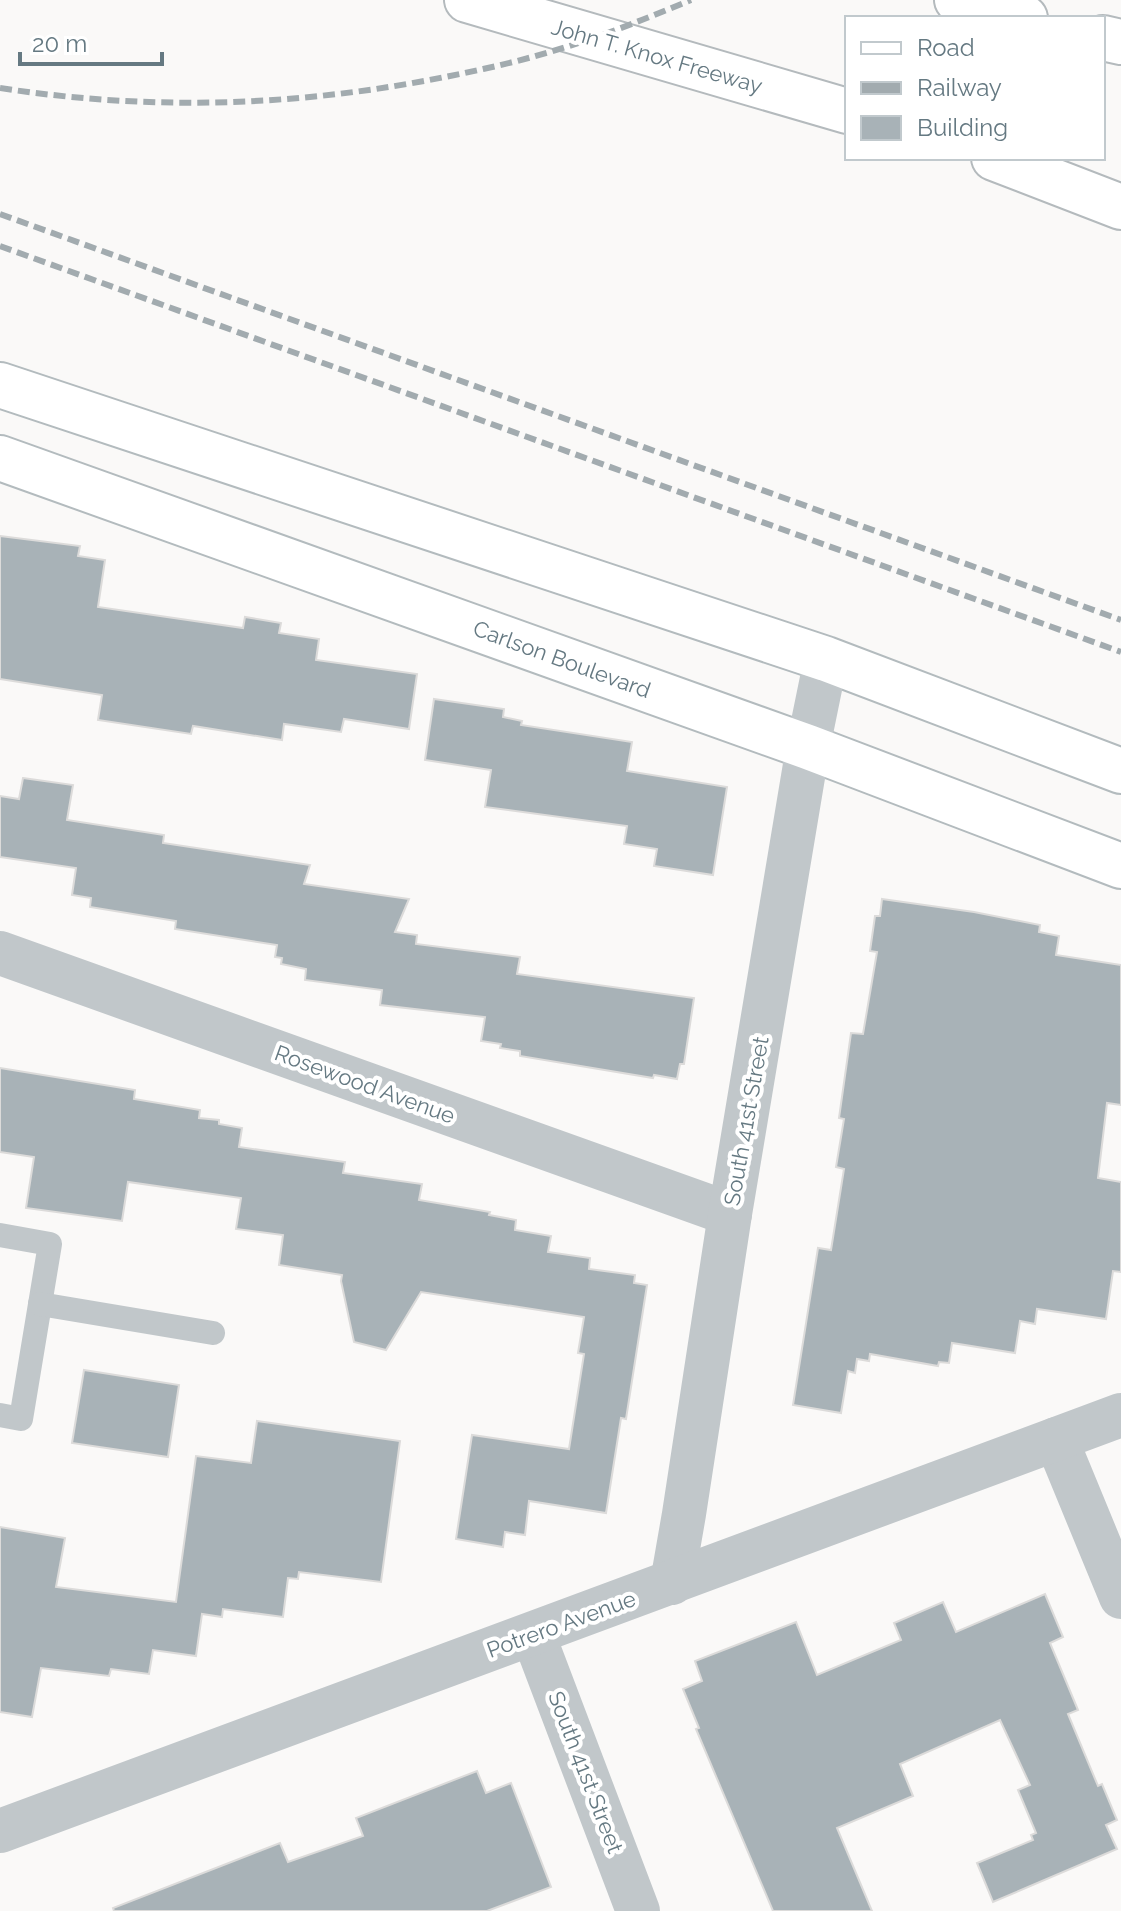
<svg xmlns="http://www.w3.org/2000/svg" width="1121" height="1911" viewBox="0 0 1121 1911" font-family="Raleway,sans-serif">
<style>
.building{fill:#a8b2b7;stroke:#dcdbda;stroke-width:2}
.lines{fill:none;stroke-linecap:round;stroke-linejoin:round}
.secondary-casing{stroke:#b3bbbe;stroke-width:48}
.motorway-casing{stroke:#b4babd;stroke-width:48}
.service{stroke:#c1c7ca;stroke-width:24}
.minor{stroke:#c1c7ca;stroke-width:44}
.tertiary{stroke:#c1c7ca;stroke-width:44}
.secondary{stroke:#fff;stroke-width:44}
.motorway{stroke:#fff;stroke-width:44}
.rail{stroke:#a2abaf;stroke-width:6;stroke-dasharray:12 6;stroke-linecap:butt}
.labels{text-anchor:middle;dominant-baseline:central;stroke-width:8;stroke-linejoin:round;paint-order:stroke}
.street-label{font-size:22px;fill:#657982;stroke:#fff}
</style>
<rect width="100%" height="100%" fill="#faf9f8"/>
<g class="building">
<polygon points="0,536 80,546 78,556 105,560 98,607 243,628 245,617 281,623 279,633 319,639 316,660 417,674 409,729 344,719 341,732 284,724 282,740 193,726 191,734 98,720 102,695 0,679"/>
<polygon points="434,699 504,709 503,717 522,721 521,725 632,742 627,771 727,787 713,875 654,866 657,849 624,844 627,826 485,807 491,770 425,760"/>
<polygon points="23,778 73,785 67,820 164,835 163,843 310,865 304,884 409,899 395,932 417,935 416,944 520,957 517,974 694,998 684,1064 680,1064 677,1079 654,1075 653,1078 520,1056 520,1051 500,1048 501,1044 481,1041 485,1017 380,1005 382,990 305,980 306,969 281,964 282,958 275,957 277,945 175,929 176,921 90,907 91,898 72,895 76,868 0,857 0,796 19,799"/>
<polygon points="882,899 974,912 1040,925 1039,932 1059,936 1056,955 1121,965 1121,1105 1107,1103 1098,1178 1121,1182 1121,1272 1113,1271 1106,1319 1037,1309 1035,1324 1020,1321 1015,1353 952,1343 949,1363 939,1362 938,1366 870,1354 869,1361 857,1359 855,1373 848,1371 841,1413 793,1405 818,1248 831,1250 844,1169 836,1167 844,1119 839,1118 851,1033 863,1034 877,952 870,951 875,916 880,916"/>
<polygon points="0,1068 135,1090 134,1099 200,1110 199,1118 219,1120 219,1124 242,1128 239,1147 345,1162 343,1173 422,1184 419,1200 490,1212 489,1215 516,1220 515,1230 551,1236 548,1252 590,1258 589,1269 635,1275 634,1283 647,1285 626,1419 621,1418 606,1513 529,1501 525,1535 505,1532 503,1547 456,1539 472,1435 569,1449 584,1354 578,1353 584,1317 421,1292 386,1350 354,1342 341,1281 342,1275 279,1265 283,1235 236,1229 241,1198 128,1182 122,1221 26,1208 34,1157 0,1152"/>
<polygon points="84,1370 179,1385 168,1457 72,1443"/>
<polygon points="257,1421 400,1441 381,1582 299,1572 298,1579 288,1578 283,1617 223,1609 222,1617 202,1614 196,1656 153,1650 149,1674 111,1669 109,1676 41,1668 32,1717 0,1712 0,1527 65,1538 56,1587 176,1602 196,1456 251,1463"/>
<polygon points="1045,1594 1063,1637 1050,1643 1078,1710 1068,1714 1098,1786 1102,1784 1117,1820 1106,1825 1117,1849 993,1902 977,1863 1033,1840 1031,1835 1036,1833 1018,1790 1030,1785 1000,1720 900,1764 913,1796 837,1828 872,1911 773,1911 696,1729 699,1728 683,1689 702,1681 695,1661 796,1622 817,1675 901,1640 894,1623 943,1602 956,1632"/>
<polygon points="477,1771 486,1793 511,1783 551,1887 487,1911 114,1911 113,1908 280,1843 288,1862 363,1836 356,1818"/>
</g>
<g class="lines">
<defs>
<g id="secondary">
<polyline points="0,385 826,659 1121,771"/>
<polyline points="0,458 808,747 1121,866"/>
</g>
<g id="motorway">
<polyline points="467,0 847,111"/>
<polyline points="957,0 1025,18"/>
<polyline points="1103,38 1121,42"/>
<polyline points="994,158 1121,207"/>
</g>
</defs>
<use href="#secondary" class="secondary-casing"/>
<use href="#motorway" class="motorway-casing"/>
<g class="service">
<polyline points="0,1235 50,1244 21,1419 0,1415"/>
<polyline points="40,1304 213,1333"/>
</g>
<g class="minor">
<polyline points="0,953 730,1214"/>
<polyline points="1056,1439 1121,1597"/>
<polyline points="672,1583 684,1514 730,1214 808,747 826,659"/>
<polyline points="533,1634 638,1911"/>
</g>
<polyline class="tertiary" points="0,1831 1121,1415"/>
<use href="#secondary" class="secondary"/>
<use href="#motorway" class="motorway"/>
<g class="rail">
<path d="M0 88C143 110 282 107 424 81 472 72 519 62 566 47 608 34 650 17 691 0"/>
<polyline points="0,214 1121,620"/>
<polyline points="0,246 1121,652"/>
</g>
</g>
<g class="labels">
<g class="street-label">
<text transform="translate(657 56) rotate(16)">John T. Knox Freeway</text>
<text transform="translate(562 659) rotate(20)">Carlson Boulevard</text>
<text transform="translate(365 1084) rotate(20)">Rosewood Avenue</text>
<text transform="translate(746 1121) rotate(-80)">South 41st Street</text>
<text transform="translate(561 1624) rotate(-20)">Potrero Avenue</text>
<text transform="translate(586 1772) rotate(69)">South 41st Street</text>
</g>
</g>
<rect x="845" y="16" width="260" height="144" fill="#ffffff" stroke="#c1c9cd" stroke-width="2"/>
<rect x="861" y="42" width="40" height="12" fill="#ffffff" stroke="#c1c9cd" stroke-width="2"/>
<text x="917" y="56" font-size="24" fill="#657982">Road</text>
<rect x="861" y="82" width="40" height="12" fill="#a2abaf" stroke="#c1c9cd" stroke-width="2"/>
<text x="917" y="96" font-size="24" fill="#657982">Railway</text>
<rect x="861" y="116" width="40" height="24" fill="#a8b2b7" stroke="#c1c9cd" stroke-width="2"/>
<text x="917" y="136" font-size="24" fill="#657982">Building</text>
<path d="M20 52v12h142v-12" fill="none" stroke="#657982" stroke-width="4"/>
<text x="32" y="52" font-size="24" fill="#657982" stroke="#ffffff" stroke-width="6" paint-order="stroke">20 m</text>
</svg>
